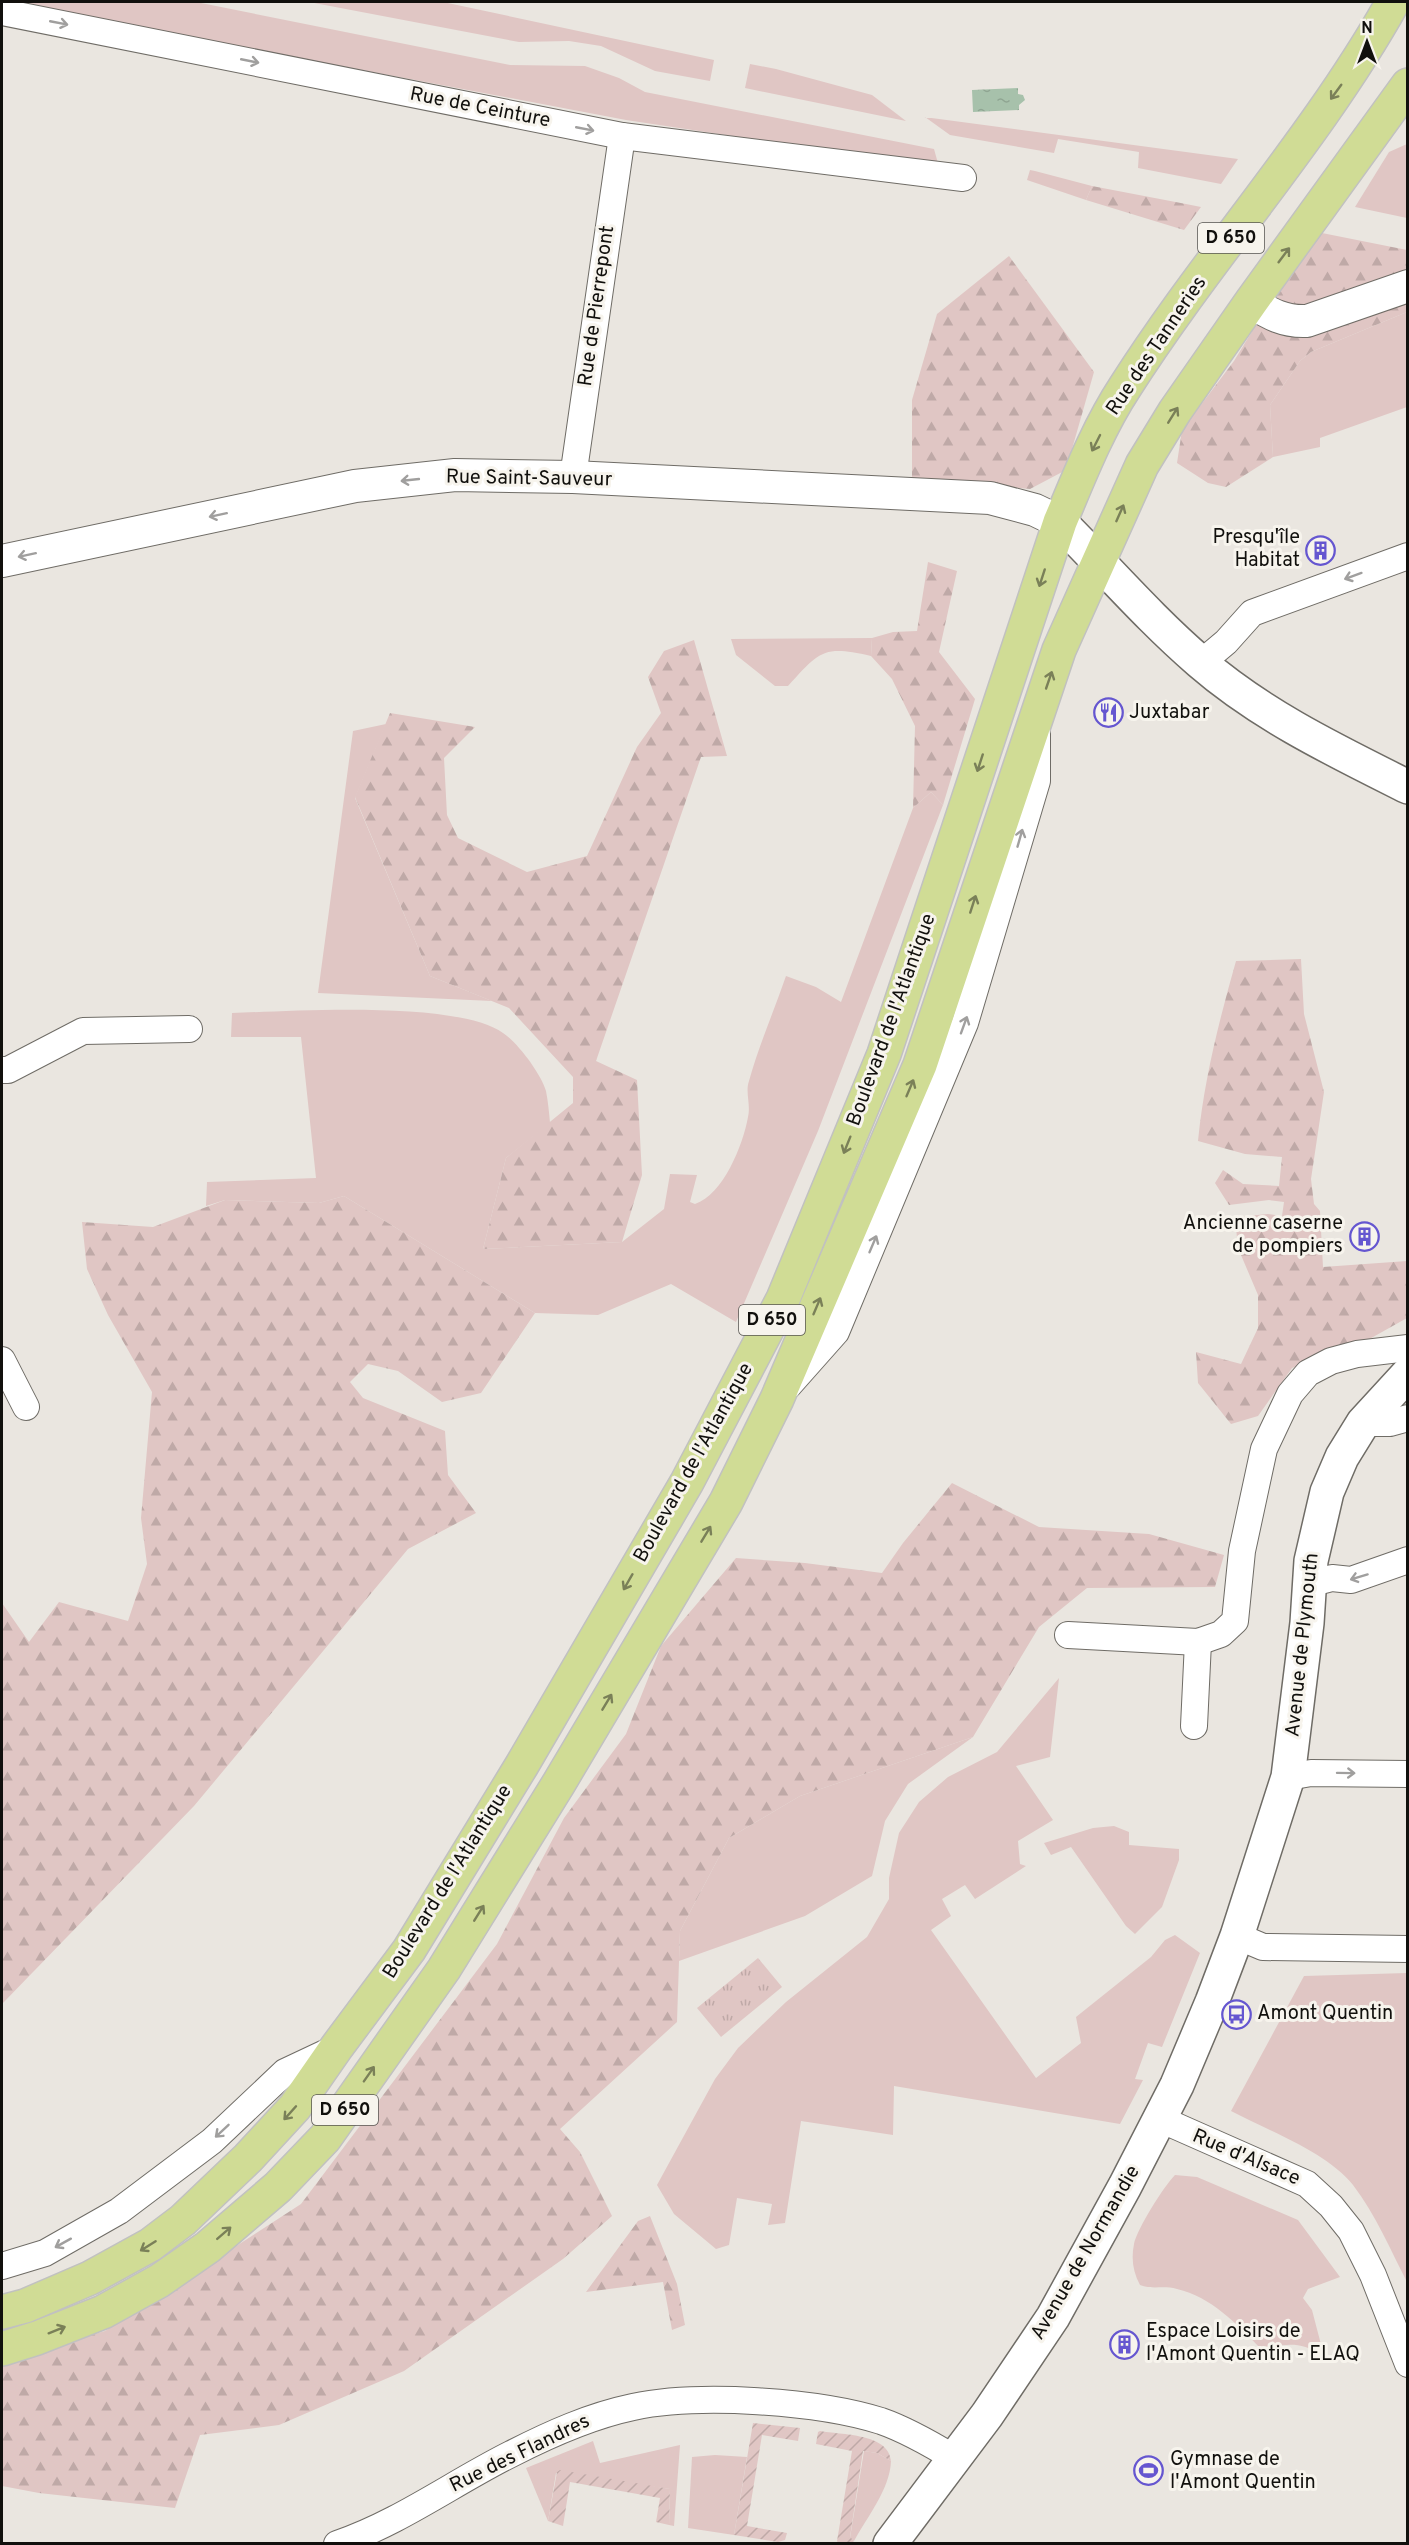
<svg xmlns="http://www.w3.org/2000/svg" width="1409" height="2545" viewBox="0 0 1409 2545" font-family="Overpass,sans-serif">
<style>
.grass{fill:#e0c6c4}
.forest{fill:url(#forest-firs)}
.park{fill:url(#park-tufts)}
.garden{fill:url(#garden-furrows)}
.water{fill:url(#water-ripples)}
.lines{fill:none;stroke-linecap:round;stroke-linejoin:round}
.minor-casing{stroke:#6f6c66;stroke-width:28}
.tertiary-casing{stroke:#6f6c66;stroke-width:34}
.secondary-casing{stroke:#6f6c66;stroke-width:36}
.primary-casing{stroke:#c1c1c0;stroke-width:36}
.minor{stroke:#fff;stroke-width:26}
.tertiary{stroke:#fff;stroke-width:32}
.secondary{stroke:#fff;stroke-width:33}
.primary{stroke:#d0dc95;stroke-width:33}
.oneway{stroke:#a09f9e}
.oneway2{stroke:#7a8058}
.labels{text-anchor:middle;dominant-baseline:central;stroke-width:6;stroke-linejoin:round;paint-order:stroke}
.shield{fill:#f7f4ed;stroke:#565450;stroke-width:1.5}
.shield-label{font-size:18px;font-weight:bold;fill:#11100d}
.street-label{font-size:20px;fill:#11100d;stroke:#f7f4ed}
.poi-label{font-size:20px;fill:#11100d;stroke:#f7f4ed;text-anchor:start}
</style>
<defs>
<pattern id="forest-firs" width="22" height="20" patternUnits="userSpaceOnUse" patternTransform="scale(1.5)"><rect width="22" height="20" fill="#e0c6c4"/><path d="M5 1l3.5 6h-7zM16 11l3.5 6h-7z" fill="#bfa9a7"/></pattern>
<pattern id="park-tufts" width="24" height="20" patternUnits="userSpaceOnUse" patternTransform="scale(1.5)"><rect width="24" height="20" fill="#e0c6c4"/><path d="M3 7l-1-3M5 7V3M7 7l1-3M15 17l-1-3M17 17v-4M19 17l1-3" fill="none" stroke="#bfa9a7"/></pattern>
<pattern id="garden-furrows" width="10" height="10" patternUnits="userSpaceOnUse" patternTransform="scale(1.5)"><rect width="10" height="10" fill="#e0c6c4"/><path d="M-1 1l2-2M0 10L10 0M9 11l2-2" fill="none" stroke="#bfa9a7"/></pattern>
<pattern id="water-ripples" width="26" height="14" patternUnits="userSpaceOnUse" patternTransform="scale(1.5)"><rect width="26" height="14" fill="#a7c1ab"/><path d="M2 4q2-2 4 0t4 0M15 11q2-2 4 0t4 0" fill="none" stroke="#8fa592"/></pattern>
</defs>
<rect width="100%" height="100%" fill="#eae6e0"/>
<g class="grass">
<polygon points="4,2 196,2 510,65 585,66 619,78 645,92 934,149 939,167 626,120"/>
<polygon points="309,2 443,2 714,60 710,81 655,71 601,46 569,41 519,42"/>
<polygon points="750,64 776,69 872,95 906,121 745,88"/>
<polygon points="925,117 924,117 1238,159 1221,184 1138,168 1139,152 1058,139 1054,153 950,135"/>
<polygon points="1407,144 1407,218 1355,207 1389,152"/>
<polygon points="1030,170 1035,171 1092,186 1086,200 1027,180"/>
<polygon points="1407,312 1407,407 1320,438 1320,447 1273,457 1270,405 1300,361 1311,352"/>
<path d="M872 638 871 656C823 645 820 651 788 686H775L736 655 731 639Z"/>
<polygon points="386,724 355,798 430,976 492,1001 318,993 353,731"/>
<path d="M931 792 943 805 818 1131 736 1322 671 1284 598 1315 535 1313 344 1196 319 1203 225 1200 206 1206 207 1182 316 1178 301 1037H231L232 1013C292 1011 457 1000 503 1033 518 1043 541 1074 546 1091 548 1101 549 1112 550 1123L506 1158 483 1249 622 1242 664 1209 670 1174 697 1175 690 1202 695 1204C723 1195 743 1145 748 1117 751 1105 745 1092 749 1081 759 1045 774 1011 786 976L816 987 841 1002 913 808Z"/>
<polygon points="1059,1678 1050,1757 1016,1766 1053,1820 1018,1841 1020,1864 1026,1866 975,1899 965,1885 942,1899 951,1916 931,1930 1036,2078 1081,2043 1076,2017 1151,1957 1165,1940 1175,1935 1200,1953 1162,2047 1148,2043 1135,2079 1143,2080 1120,2124 894,2086 893,2135 801,2121 785,2223 768,2225 772,2204 737,2198 729,2245 716,2249 674,2214 657,2185 715,2079 738,2048 786,2002 867,1937 889,1899 889,1878 899,1833 919,1802 948,1777 997,1752"/>
<polygon points="973,1737 908,1784 885,1821 872,1876 805,1916 679,1961 680,1931 729,1838 800,1796"/>
<polygon points="1114,1826 1129,1832 1129,1845 1179,1849 1179,1860 1162,1907 1135,1934 1126,1926 1071,1847 1051,1855 1044,1843 1093,1828"/>
<path d="M1407 1973H1408L1407 2282C1390 2249 1376 2215 1353 2185 1327 2152 1269 2131 1231 2111L1304 1976Z"/>
<path d="M1175 2175 1197 2177 1298 2220 1340 2277 1308 2289 1303 2298 1312 2310 1324 2356C1297 2340 1289 2345 1260 2348 1236 2323 1211 2297 1177 2289 1163 2285 1153 2290 1140 2285 1133 2272 1131 2259 1134 2244 1137 2229 1164 2186 1175 2175Z"/>
<polygon points="593,2441 600,2463 680,2445 674,2526 669,2525 670,2489 556,2473 548,2521 526,2468"/>
<path d="M864 2451 877 2453 891 2461C890 2489 867 2517 854 2541L850 2538Z"/>
<polygon points="715,2455 747,2457 734,2535 688,2528 692,2457"/>
</g>
<g class="forest">
<polygon points="1092,186 1186,204 1201,207 1184,230 1086,200"/>
<polygon points="1322,233 1407,250 1407,312 1311,352 1300,361 1270,405 1273,457 1226,487 1208,483 1177,463 1182,430 1234,361 1285,277"/>
<polygon points="1009,256 1094,372 1066,470 1030,489 912,478 912,400 937,314"/>
<polygon points="928,562 957,571 939,652 975,699 943,805 931,792 913,808 915,726 892,679 871,656 872,638 893,632 917,631"/>
<polygon points="694,640 727,756 701,757 596,1061 637,1080 642,1175 622,1242 483,1249 506,1158 573,1103 573,1077 509,1008 430,976 355,797 390,713 475,727 444,758 447,815 458,838 527,872 587,856 637,747 661,713 648,677 664,651"/>
<path d="M1301 959 1304 1014 1324 1092 1311 1179 1314 1204 1320 1211 1323 1267 1407 1261V1318L1357 1346 1292 1368 1258 1416 1231 1424 1198 1383 1196 1352 1241 1364 1258 1328V1295L1238 1248 1235 1217 1268 1214 1282 1216 1284 1202 1269 1200 1229 1205 1215 1183 1223 1170 1243 1184 1279 1186 1282 1157 1245 1154 1198 1141C1204 1080 1219 1021 1236 961Z"/>
<polygon points="344,1196 535,1313 481,1393 442,1402 398,1371 368,1364 350,1382 363,1398 445,1431 448,1475 476,1513 408,1549 194,1806 2,2004 2,1603 29,1642 59,1602 128,1621 147,1564 141,1518 152,1392 108,1315 87,1269 82,1222 153,1227 225,1200 319,1203"/>
<polygon points="952,1483 1039,1527 1149,1534 1224,1555 1215,1587 1087,1588 1039,1627 973,1737 800,1796 729,1838 680,1931 677,2022 560,2129 580,2152 612,2216 563,2259 404,2371 279,2425 200,2435 175,2508 39,2493 2,2486 2,2362 105,2331 301,2204 497,1944 564,1818 626,1734 661,1646 736,1558 805,1563 882,1573 903,1543"/>
<polygon points="650,2216 677,2284 685,2325 672,2330 663,2282 586,2292 638,2221"/>
</g>
<polygon class="park" points="758,1958 782,1987 721,2037 697,2008"/>
<g class="garden">
<polygon points="753,2423 800,2428 798,2441 762,2435 747,2526 787,2533 785,2540 778,2542 734,2535"/>
<path d="M820 2431C841 2435 889 2433 891 2461L877 2453 863 2451 850 2537 854 2541 852 2543H838L837 2541 852 2451 816 2444 818 2432Z"/>
<polygon points="560,2470 670,2489 669,2525 656,2522 660,2498 570,2482 563,2526 548,2521 557,2472"/>
</g>
<polygon class="water" points="1018,88 1018,94 1023,95 1025,100 1019,105 1019,110 973,112 972,90"/>
<g class="lines">
<defs>
<g id="minor">
<polyline points="2,12 622,136 963,178"/>
<polyline points="573,477 622,136"/>
<polyline points="1201,663 1226,642 1252,613 1408,556"/>
<polyline points="2,1070 8,1070 83,1031 189,1029"/>
<polyline points="2,1360 26,1407"/>
<polyline points="789,1385 836,1332 965,1023 1037,781 1037,734"/>
<polyline points="1363,1423 1390,1423 1408,1418"/>
<polyline points="1309,1584 1332,1578 1351,1580 1408,1560"/>
<polyline points="1068,1635 1198,1642 1221,1634 1235,1621 1242,1551 1264,1449 1290,1394 1308,1373 1331,1361 1357,1354 1408,1348"/>
<polyline points="1194,1726 1198,1642"/>
<polyline points="1288,1777 1311,1773 1408,1774"/>
<polyline points="1237,1936 1263,1947 1408,1949"/>
<polyline points="1160,2119 1307,2184 1331,2206 1351,2231 1373,2275 1408,2364"/>
<polyline points="2,2266 45,2253 119,2211 212,2141 285,2072 336,2048"/>
<path d="M337 2544C399 2523 453 2483 511 2454 550 2434 590 2416 633 2407 699 2393 817 2401 881 2421 907 2430 931 2444 954 2458"/>
</g>
<g id="tertiary">
<path d="M1251 302C1270 314 1284 322 1307 321L1408 286"/>
<polyline points="2,561 355,486 455,475 573,477 990,498 1035,510 1060,522"/>
</g>
<g id="secondary">
<path d="M1060 522C1107 569 1150 619 1200 662 1261 715 1336 751 1408 787"/>
<polyline points="890,2544 987,2415 1053,2317 1125,2186 1177,2085 1212,2002 1237,1936 1288,1777 1307,1623 1311,1561 1327,1492 1342,1457 1363,1423 1408,1374"/>
</g>
<g id="primary">
<path d="M2 2312 25 2306 90 2278 150 2245 183 2220 248 2158 295 2107 336 2048 409 1950 522 1765 687 1482 783 1299 884 1054 1060 522C1079 477 1098 428 1125 387 1209 255 1317 138 1393 2"/>
<polyline points="2,2349 37,2338 103,2312 159,2281 208,2247 278,2187 325,2138 444,1969 559,1783 726,1502 777,1399 920,1065 1059,650 1142,465 1175,411 1251,302 1408,85"/>
</g>
</defs>
<use href="#minor" class="minor-casing"/>
<use href="#tertiary" class="tertiary-casing"/>
<use href="#secondary" class="secondary-casing"/>
<use href="#primary" class="primary-casing"/>
<use href="#minor" class="minor"/>
<use href="#tertiary" class="tertiary"/>
<use href="#secondary" class="secondary"/>
<use href="#primary" class="primary"/>
</g>
<defs><path id="oneway-shaft" d="M-6 0H5M1.5-3L5.5 0L1.5 3" fill="none" stroke-width="1.6" stroke-linecap="round" stroke-linejoin="round" transform="scale(1.5)"/></defs>
<g class="oneway">
<use href="#oneway-shaft" transform="translate(59 23) rotate(11)"/>
<use href="#oneway-shaft" transform="translate(250 61) rotate(11)"/>
<use href="#oneway-shaft" transform="translate(585 129) rotate(11)"/>
<use href="#oneway-shaft" transform="translate(410 480) rotate(174)"/>
<use href="#oneway-shaft" transform="translate(218 515) rotate(168)"/>
<use href="#oneway-shaft" transform="translate(27 555) rotate(168)"/>
<use href="#oneway-shaft" transform="translate(1353 576) rotate(160)"/>
<use href="#oneway-shaft" transform="translate(1020 838) rotate(-74)"/>
<use href="#oneway-shaft" transform="translate(964 1025) rotate(-70)"/>
<use href="#oneway-shaft" transform="translate(873 1244) rotate(-67)"/>
<use href="#oneway-shaft" transform="translate(1359 1577) rotate(163)"/>
<use href="#oneway-shaft" transform="translate(1346 1773) rotate(1)"/>
<use href="#oneway-shaft" transform="translate(222 2131) rotate(137)"/>
<use href="#oneway-shaft" transform="translate(63 2243) rotate(151)"/>
</g>
<g class="oneway2">
<use href="#oneway-shaft" transform="translate(1336 92) rotate(126)"/>
<use href="#oneway-shaft" transform="translate(1284 255) rotate(-53)"/>
<use href="#oneway-shaft" transform="translate(1173 415) rotate(-58)"/>
<use href="#oneway-shaft" transform="translate(1096 443) rotate(117)"/>
<use href="#oneway-shaft" transform="translate(1120 513) rotate(-66)"/>
<use href="#oneway-shaft" transform="translate(1042 578) rotate(108)"/>
<use href="#oneway-shaft" transform="translate(1049 680) rotate(-71)"/>
<use href="#oneway-shaft" transform="translate(980 763) rotate(108)"/>
<use href="#oneway-shaft" transform="translate(973 904) rotate(-72)"/>
<use href="#oneway-shaft" transform="translate(910 1088) rotate(-67)"/>
<use href="#oneway-shaft" transform="translate(847 1145) rotate(112)"/>
<use href="#oneway-shaft" transform="translate(817 1306) rotate(-67)"/>
<use href="#oneway-shaft" transform="translate(706 1534) rotate(-59)"/>
<use href="#oneway-shaft" transform="translate(628 1582) rotate(120)"/>
<use href="#oneway-shaft" transform="translate(607 1702) rotate(-59)"/>
<use href="#oneway-shaft" transform="translate(479 1913) rotate(-58)"/>
<use href="#oneway-shaft" transform="translate(369 2074) rotate(-55)"/>
<use href="#oneway-shaft" transform="translate(290 2113) rotate(132)"/>
<use href="#oneway-shaft" transform="translate(224 2233) rotate(-41)"/>
<use href="#oneway-shaft" transform="translate(148 2246) rotate(148)"/>
<use href="#oneway-shaft" transform="translate(57 2330) rotate(-22)"/>
</g>
<defs>
<symbol id="building-ring" viewBox="-11 -11 22 22"><circle r="9.5" fill="#f7f4ed" stroke="#6556d0" stroke-width="1.5"/><path d="M-4-6H4V6H1V3H-1V6H-4ZM-2.5-4.3h1.7v1.8h-1.7ZM.8-4.3h1.7v1.8H.8ZM-2.5-1h1.7V.8h-1.7ZM.8-1h1.7V.8H.8Z" fill="#6556d0"/></symbol>
<symbol id="restaurant-ring" viewBox="-11 -11 22 22"><circle r="9.5" fill="#f7f4ed" stroke="#6556d0" stroke-width="1.5"/><path d="M-5-6h1v4h1v-4h1v4h1v-4h1v5L-1.5 .5V6h-2V.5L-5-1ZM5-6V6H3V1.5H1.5Q1.5-4 5-6Z" fill="#6556d0"/></symbol>
<symbol id="bus-ring" viewBox="-11 -11 22 22"><circle r="9.5" fill="#f7f4ed" stroke="#6556d0" stroke-width="1.5"/><path d="M-5-6H5V4H4V6H2V4H-2V6H-4V4H-5ZM-3.5-4V0h7V-4ZM-3.5 1.2v1.5H-2V1.2ZM2 1.2v1.5H3.5V1.2Z" fill="#6556d0"/></symbol>
<symbol id="stadium-ring" viewBox="-11 -11 22 22"><circle r="9.5" fill="#f7f4ed" stroke="#6556d0" stroke-width="1.5"/><path d="M0-5a6.5 5 0 1 0 0 10a6.5 5 0 1 0 0-10ZM-3.5-1.8h7v3.6h-7Z" fill="#6556d0"/></symbol>
</defs>
<g fill-rule="evenodd">
<use href="#building-ring" x="1304" y="534" width="33" height="33"/>
<use href="#restaurant-ring" x="1092" y="696" width="33" height="33"/>
<use href="#building-ring" x="1348" y="1220" width="33" height="33"/>
<use href="#bus-ring" x="1220" y="1998" width="33" height="33"/>
<use href="#building-ring" x="1108" y="2328" width="33" height="33"/>
<use href="#stadium-ring" x="1132" y="2454" width="33" height="33"/>
</g>
<g class="labels">
<g class="shield">
<rect x="1198" y="223" width="66" height="30" rx="4.5"/>
<rect x="739" y="1305" width="66" height="30" rx="4.5"/>
<rect x="312" y="2095" width="66" height="30" rx="4.5"/>
</g>
<g class="shield-label">
<text x="1231" y="238">D 650</text>
<text x="772" y="1320">D 650</text>
<text x="345" y="2110">D 650</text>
</g>
<g class="street-label">
<text transform="translate(480 108) rotate(11)">Rue de Ceinture</text>
<text transform="translate(597 306) rotate(-82)">Rue de Pierrepont</text>
<text transform="translate(1157 346) rotate(-56)">Rue des Tanneries</text>
<text transform="translate(529 479) rotate(1)">Rue Saint-Sauveur</text>
<text transform="translate(892 1020) rotate(-70)">Boulevard de l'Atlantique</text>
<text transform="translate(694 1463) rotate(-61)">Boulevard de l'Atlantique</text>
<text transform="translate(1303 1645) rotate(-84)">Avenue de Plymouth</text>
<text transform="translate(448 1882) rotate(-58)">Boulevard de l'Atlantique</text>
<text transform="translate(1246 2158) rotate(23)">Rue d'Alsace</text>
<text transform="translate(1086 2253) rotate(-60)">Avenue de Normandie</text>
<text transform="translate(520 2454) rotate(-26)">Rue des Flandres</text>
</g>
<g class="poi-label">
<text x="1300" y="538" text-anchor="end">Presqu'île<tspan x="1300" dy="23">Habitat</tspan></text>
<text x="1129" y="713">Juxtabar</text>
<text x="1343" y="1224" text-anchor="end">Ancienne caserne<tspan x="1343" dy="23">de pompiers</tspan></text>
<text x="1257" y="2014">Amont Quentin</text>
<text x="1146" y="2332">Espace Loisirs de<tspan x="1146" dy="23">l'Amont Quentin - ELAQ</tspan></text>
<text x="1170" y="2460">Gymnase de<tspan x="1170" dy="23">l'Amont Quentin</tspan></text>
</g>
</g>
<rect width="1409" height="2545" fill="none" stroke="#11100d" stroke-width="6"/>
<g transform="translate(1367 42)" stroke="#f7f4ed" stroke-width="4.5" paint-order="stroke">
<path d="M0-4.5L10 22L0 15L-10 22Z" fill="#11100d"/>
<text y="-9" font-size="16" font-weight="bold" text-anchor="middle" fill="#11100d">N</text>
</g>
</svg>
